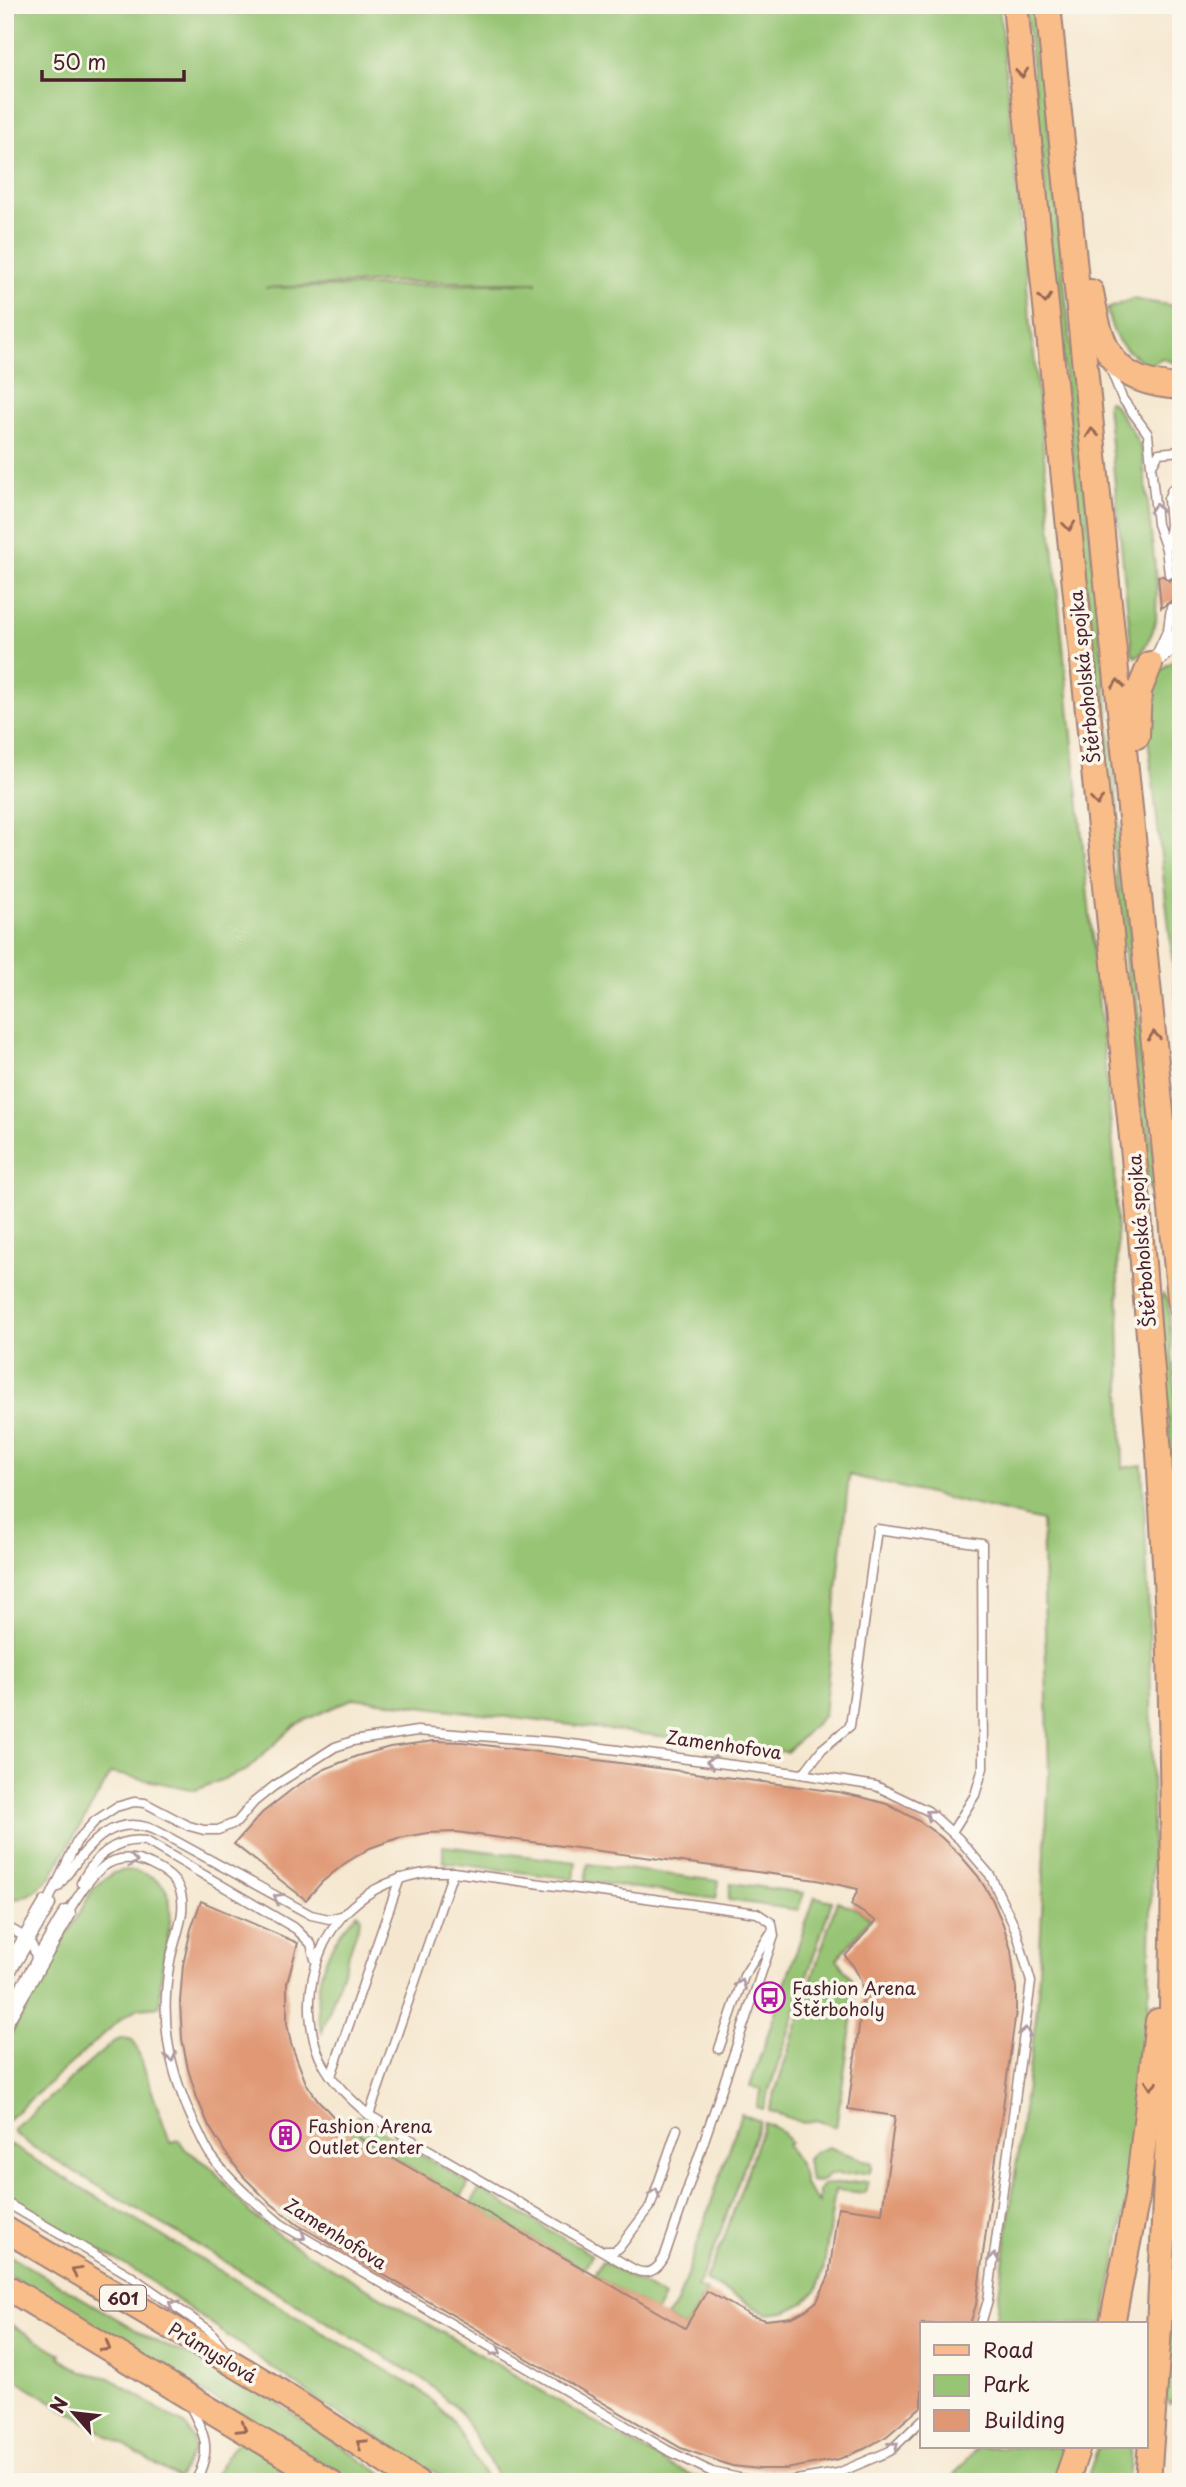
<svg xmlns="http://www.w3.org/2000/svg" width="1186" height="2487" viewBox="0 0 1186 2487" font-family="'Playpen Sans',sans-serif">
<style>
.green{fill:#97c574;stroke:#707250;stroke-width:2;fill-rule:evenodd}
.building{fill:#e09874}
.lines{fill:none;stroke-linecap:round;stroke-linejoin:round}
.service-casing{stroke:#a0837d;stroke-width:11}
.minor-casing{stroke:#a0837d;stroke-width:19}
.primary-casing{stroke:#a0837d;stroke-width:28}
.trunk-casing{stroke:#a0837d;stroke-width:28}
.service{stroke:#fff;stroke-width:8}
.minor{stroke:#fff;stroke-width:16}
.primary{stroke:#f8bd88;stroke-width:24}
.trunk{stroke:#f8bd88;stroke-width:24}
.oneway{stroke:#986655}
.oneway2{stroke:#ae9aa0}
.labels{text-anchor:middle;dominant-baseline:central;stroke-width:7;stroke-linejoin:round;paint-order:stroke}
.shield{fill:#fbf7ec;stroke:#7f6065;stroke-width:2}
.shield-label{font-size:16px;font-weight:bold;fill:#4a1f2b}
.street-label{font-size:18px;fill:#4a1f2b;stroke:#fbf7ec}
.poi-label{font-size:18px;fill:#4a1f2b;stroke:#fbf7ec;text-anchor:start}
</style>
<rect width="100%" height="100%" fill="#fbf7ec"/>
<filter id="ink" filterUnits="userSpaceOnUse"><feTurbulence type="fractalNoise" baseFrequency=".0143" numOctaves="2"/><feDisplacementMap in="SourceGraphic" scale="14" xChannelSelector="R" yChannelSelector="G"/><feConvolveMatrix kernelMatrix="1 2 1 2 8 2 1 2 1" color-interpolation-filters="sRGB"/></filter>
<filter id="wash" filterUnits="userSpaceOnUse"><feTurbulence type="fractalNoise" baseFrequency=".00686" numOctaves="4" result="noise"/><feDisplacementMap in="SourceGraphic" scale="28" xChannelSelector="R" yChannelSelector="G"/><feGaussianBlur stdDeviation="1.57" result="paint"/><feColorMatrix in="noise" values="0 0 0 0 0 0 0 0 0 0 0 0 0 0 0 0 0 1.4 0 .05"/><feComposite in="paint" operator="in"/></filter>
<g filter="url(#wash)">
<rect width="100%" height="100%" fill="#f5e7cf"/>
<g class="green">
<path d="M5 5H999L1115 1167 1123 1468 1142 1465C1150 1613 1155 1761 1151 1910 1149 1980 1149 2051 1139 2121 1130 2189 1116 2257 1104 2324H995L1037 2010 1049 1773 1042 1521 849 1475 824 1715 787 1752 354 1698 296 1724 247 1770 196 1790 111 1773 49 1879C35 1892 25 1900 5 1900ZM387 282H536V283L265 288Z"/>
<polygon points="1026,5 1036,5 1157,1193 1153,1195 1149,1190"/>
<path d="M1132 299 1181 307V366L1162 358 1148 366C1121 346 1114 343 1107 309Z"/>
<polygon points="1108,401 1112,402 1132,431 1142,451 1157,585 1156,619 1152,633 1141,654 1135,657 1132,653 1107,405"/>
<path d="M1181 658V1036L1145 711C1147 688 1158 665 1181 658Z"/>
<polygon points="1163,1294 1168,1299 1181,1464 1181,1630 1169,1425 1159,1300"/>
<polygon points="443,1846 576,1862 574,1879 443,1862"/>
<polygon points="588,1864 719,1881 716,1899 585,1881"/>
<path d="M126 1870C180 1875 173 1910 165 1951 161 1969 160 1988 160 2006L138 2008 122 2018 5 2122V2045L93 1889 113 1873Z"/>
<polygon points="731,1883 804,1893 798,1910 728,1900"/>
<polygon points="815,1897 832,1901 763,2109 756,2107 762,2090 750,2086"/>
<polygon points="837,1901 858,1910 870,1919 837,1959 852,1979 855,2000 836,2127 816,2120 803,2123 769,2111"/>
<path d="M358 1913 361 1918 322 2032C309 1988 326 1943 358 1913Z"/>
<polygon points="123,2038 132,2040 136,2046 170,2142 179,2140 185,2149 211,2167 251,2214 290,2243 620,2437 675,2468 709,2482 501,2482 461,2413 427,2382 33,2147 14,2133 14,2129 113,2042"/>
<polygon points="741,2114 760,2121 714,2250 697,2287 707,2291 685,2328 666,2317 677,2304"/>
<polygon points="357,2116 469,2183 461,2198 346,2129"/>
<path d="M764 2123C777 2127 783 2131 790 2143L787 2145C795 2161 805 2165 804 2185L819 2203V2191L823 2185 868 2181 865 2193 835 2190 823 2273 817 2289 804 2303 785 2312 767 2314 705 2280 722 2244Z"/>
<polygon points="5,2142 421,2391 452,2420 488,2482 451,2482 329,2408 142,2275 5,2196"/>
<polygon points="828,2147 872,2163 872,2167 869,2172 840,2175 838,2173 827,2175 827,2178 819,2182 810,2181 807,2159 813,2153"/>
<polygon points="1181,2147 1181,2323 1175,2398 1170,2404 1166,2398"/>
<polygon points="479,2189 592,2255 584,2269 471,2204"/>
<polygon points="5,2253 155,2341 224,2371 272,2400 394,2482 351,2482 5,2273"/>
<polygon points="602,2261 664,2297 656,2312 594,2275"/>
<polygon points="5,2321 61,2354 60,2357 83,2372 110,2378 187,2427 193,2439 194,2450 178,2478 5,2373"/>
<polygon points="239,2442 242,2442 308,2482 210,2482 233,2446"/>
<polygon points="978,2447 1070,2447 1057,2482 948,2482"/>
<polygon points="1098,2447 1131,2447 1128,2482 1086,2482"/>
</g>
<g id="blocks">
<g class="building">
<polygon points="1175,575 1181,575 1181,606 1177,606 1171,601 1161,608 1158,576 1163,576 1169,581"/>
<polygon points="434,1741 462,1742 838,1792 865,1798 887,1804 919,1821 941,1837 960,1855 978,1876 992,1899 1003,1924 1011,1950 1016,1989 1016,2011 976,2305 970,2324 922,2324 922,2406 887,2436 864,2449 839,2459 786,2469 759,2469 732,2466 681,2448 298,2225 269,2202 243,2176 225,2152 209,2126 197,2098 188,2069 182,2039 180,2002 183,1965 191,1929 201,1901 298,1943 287,1983 287,2024 291,2044 306,2083 318,2100 341,2125 364,2141 685,2328 707,2291 752,2316 766,2320 793,2317 806,2310 817,2301 829,2276 838,2207 882,2213 895,2116 848,2109 863,1997 861,1981 854,1967 845,1956 876,1921 851,1905 858,1889 817,1880 456,1832 428,1833 398,1838 370,1848 344,1864 322,1882 306,1900 234,1844 262,1813 295,1787 325,1769 357,1756 390,1747"/>
</g>
</g>
</g>
<g filter="url(#ink)">
<use href="#blocks" fill-opacity="0" stroke="#a0837d" stroke-width="2"/>
<g class="lines">
<defs>
<g id="service">
<polyline points="1111,370 1122,398 1148,434 1157,524 1166,549 1169,574"/>
<polyline points="1152,465 1159,453 1181,451"/>
<polyline points="1167,546 1170,525 1168,499 1172,489 1179,487"/>
<polyline points="1165,641 1181,629"/>
<polyline points="1157,653 1168,629 1171,608"/>
<polyline points="803,1774 822,1749 850,1726 877,1529 982,1544 983,1768 975,1795 952,1832"/>
<path d="M432 1872H453L757 1913 772 1923 774 1936 664 2258C657 2270 649 2276 635 2270L369 2115C350 2099 331 2081 320 2058 311 2037 308 2011 311 1989 320 1922 365 1880 432 1872Z"/>
<path d="M81 1883C95 1856 115 1837 146 1841L296 1929 311 1944 315 1959"/>
<path d="M58 1887C86 1849 111 1806 163 1834L311 1915 329 1919 341 1916"/>
<polyline points="47,1904 77,1841 95,1821 116,1807 134,1802 145,1803 189,1826 204,1830 218,1830 237,1822 254,1802 274,1786 335,1747 353,1741 417,1731 556,1742 788,1772 876,1786 928,1811 959,1839 990,1875 1016,1930 1031,1982 988,2300 981,2324"/>
<path d="M67 1914C87 1882 107 1843 151 1865 162 1870 174 1877 179 1888 189 1910 174 1939 170 1961 159 2021 169 2071 195 2125 200 2134 204 2145 210 2154 229 2181 256 2203 281 2224L667 2450 712 2472 758 2482"/>
<path d="M5 1926C22 1935 36 1940 36 1962"/>
<polyline points="719,2049 744,1976 770,1934"/>
<polyline points="331,2076 400,1878"/>
<polyline points="369,2115 453,1872"/>
<polyline points="5,2202 128,2274 209,2330 223,2347"/>
<polyline points="605,2251 614,2251 619,2248 650,2207 677,2129"/>
<path d="M191 2408C206 2437 212 2451 195 2482"/>
<polyline points="784,2482 838,2473 890,2451 922,2420"/>
</g>
<g id="minor">
<polyline points="1150,664 1167,650 1181,644"/>
<polyline points="5,1975 47,1904"/>
<polyline points="5,2021 67,1914"/>
</g>
<g id="primary">
<polyline points="5,2229 271,2386 417,2482"/>
<polyline points="5,2286 330,2482"/>
</g>
<g id="trunk">
<polyline points="1015,5 1134,1157 1159,1453 1170,1652 1174,1871 1171,2074 1159,2328 1148,2482"/>
<polyline points="1048,5 1181,1308"/>
<path d="M1091 292C1102 352 1112 383 1181 387"/>
<polyline points="1137,736 1139,691 1150,664"/>
<polyline points="1112,2324 1137,2197 1158,2021"/>
<polyline points="1066,2482 1078,2447"/>
</g>
</defs>
<use href="#service" class="service-casing"/>
<use href="#minor" class="minor-casing"/>
<use href="#primary" class="primary-casing"/>
<use href="#trunk" class="trunk-casing"/>
<use href="#service" class="service"/>
<use href="#minor" class="minor"/>
<use href="#primary" class="primary"/>
<use href="#trunk" class="trunk"/>
</g>
<defs><path id="oneway-chevron" d="M-2-3.5L2.5 0L-2 3.5" fill="none" stroke-width="1.6" stroke-linecap="round" stroke-linejoin="round" transform="scale(1.75)"/></defs>
<g class="oneway">
<use href="#oneway-chevron" transform="translate(1022 73) rotate(84)"/>
<use href="#oneway-chevron" transform="translate(1045 299) rotate(84)"/>
<use href="#oneway-chevron" transform="translate(1092 433) rotate(-96)"/>
<use href="#oneway-chevron" transform="translate(1069 526) rotate(84)"/>
<use href="#oneway-chevron" transform="translate(1118 684) rotate(-96)"/>
<use href="#oneway-chevron" transform="translate(1097 801) rotate(84)"/>
<use href="#oneway-chevron" transform="translate(1154 1036) rotate(-96)"/>
<use href="#oneway-chevron" transform="translate(1151 2085) rotate(96)"/>
<use href="#oneway-chevron" transform="translate(76 2271) rotate(-150)"/>
<use href="#oneway-chevron" transform="translate(106 2347) rotate(31)"/>
<use href="#oneway-chevron" transform="translate(242 2428) rotate(31)"/>
<use href="#oneway-chevron" transform="translate(361 2444) rotate(-146)"/>
</g>
<g class="oneway2">
<use href="#oneway-chevron" transform="translate(1156 508) rotate(-95)"/>
<use href="#oneway-chevron" transform="translate(711 1762) rotate(-172)"/>
<use href="#oneway-chevron" transform="translate(930 1814) rotate(-144)"/>
<use href="#oneway-chevron" transform="translate(133 1861) rotate(7)"/>
<use href="#oneway-chevron" transform="translate(278 1898) rotate(-151)"/>
<use href="#oneway-chevron" transform="translate(741 1984) rotate(-70)"/>
<use href="#oneway-chevron" transform="translate(1025 2032) rotate(-82)"/>
<use href="#oneway-chevron" transform="translate(171 2057) rotate(75)"/>
<use href="#oneway-chevron" transform="translate(655 2193) rotate(-71)"/>
<use href="#oneway-chevron" transform="translate(301 2236) rotate(31)"/>
<use href="#oneway-chevron" transform="translate(994 2258) rotate(-82)"/>
<use href="#oneway-chevron" transform="translate(173 2305) rotate(-145)"/>
<use href="#oneway-chevron" transform="translate(497 2351) rotate(31)"/>
<use href="#oneway-chevron" transform="translate(894 2446) rotate(-39)"/>
</g>
</g>
<defs>
<symbol id="bus-ring" viewBox="-11 -11 22 22"><circle r="9.5" fill="#fbf7ec" stroke="#b5179e" stroke-width="1.5"/><path d="M-5-6H5V4H4V6H2V4H-2V6H-4V4H-5ZM-3.5-4V0h7V-4ZM-3.5 1.2v1.5H-2V1.2ZM2 1.2v1.5H3.5V1.2Z" fill="#b5179e"/></symbol>
<symbol id="building-ring" viewBox="-11 -11 22 22"><circle r="9.5" fill="#fbf7ec" stroke="#b5179e" stroke-width="1.5"/><path d="M-4-6H4V6H1V3H-1V6H-4ZM-2.5-4.3h1.7v1.8h-1.7ZM.8-4.3h1.7v1.8H.8ZM-2.5-1h1.7V.8h-1.7ZM.8-1h1.7V.8H.8Z" fill="#b5179e"/></symbol>
</defs>
<g fill-rule="evenodd">
<use href="#bus-ring" x="752" y="1980" width="35" height="35"/>
<use href="#building-ring" x="268" y="2118" width="35" height="35"/>
</g>
<g class="labels">
<rect class="shield" x="100" y="2285.5" width="46" height="25" rx="5"/>
<g class="shield-label">
<text x="123" y="2298">601</text>
</g>
<g class="street-label">
<text transform="translate(1084 677) rotate(-96)">Štěrboholská spojka</text>
<text transform="translate(1141 1241) rotate(-95)">Štěrboholská spojka</text>
<text transform="translate(724 1744) rotate(8)">Zamenhofova</text>
<text transform="translate(336 2233) rotate(32)">Zamenhofova</text>
<text transform="translate(213 2352) rotate(31)">Průmyslová</text>
</g>
<g class="poi-label">
<text x="792" y="1987">Fashion Arena<tspan x="792" dy="21">Štěrboholy</tspan></text>
<text x="308" y="2125">Fashion Arena<tspan x="308" dy="21">Outlet Center</tspan></text>
</g>
</g>
<rect width="1186" height="2487" fill="none" stroke="#fbf7ec" stroke-width="28"/>
<rect x="920" y="2322" width="228" height="126" fill="#fbf7ec" stroke="#b4a19f" stroke-width="2"/>
<rect x="934" y="2345" width="35" height="10" fill="#f8bd88" stroke="#b4a19f" stroke-width="2"/>
<text x="983" y="2358" font-size="21" fill="#4a1f2b">Road</text>
<rect x="934" y="2375" width="35" height="21" fill="#97c574" stroke="#b4a19f" stroke-width="2"/>
<text x="983" y="2392" font-size="21" fill="#4a1f2b">Park</text>
<rect x="934" y="2410" width="35" height="21" fill="#e09874" stroke="#b4a19f" stroke-width="2"/>
<text x="983" y="2428" font-size="21" fill="#4a1f2b">Building</text>
<g transform="translate(74 2413) rotate(298)" stroke="#fbf7ec" stroke-width="5" paint-order="stroke">
<path d="M0-5L12 26L0 18L-12 26Z" fill="#4a1f2b"/>
<text y="-10" font-size="19" font-weight="bold" text-anchor="middle" fill="#4a1f2b">N</text>
</g>
<path d="M42 70v10h142v-10" fill="none" stroke="#4a1f2b" stroke-width="3.5"/>
<text x="52" y="70" font-size="21" fill="#4a1f2b" stroke="#fbf7ec" stroke-width="5" paint-order="stroke">50 m</text>
</svg>
